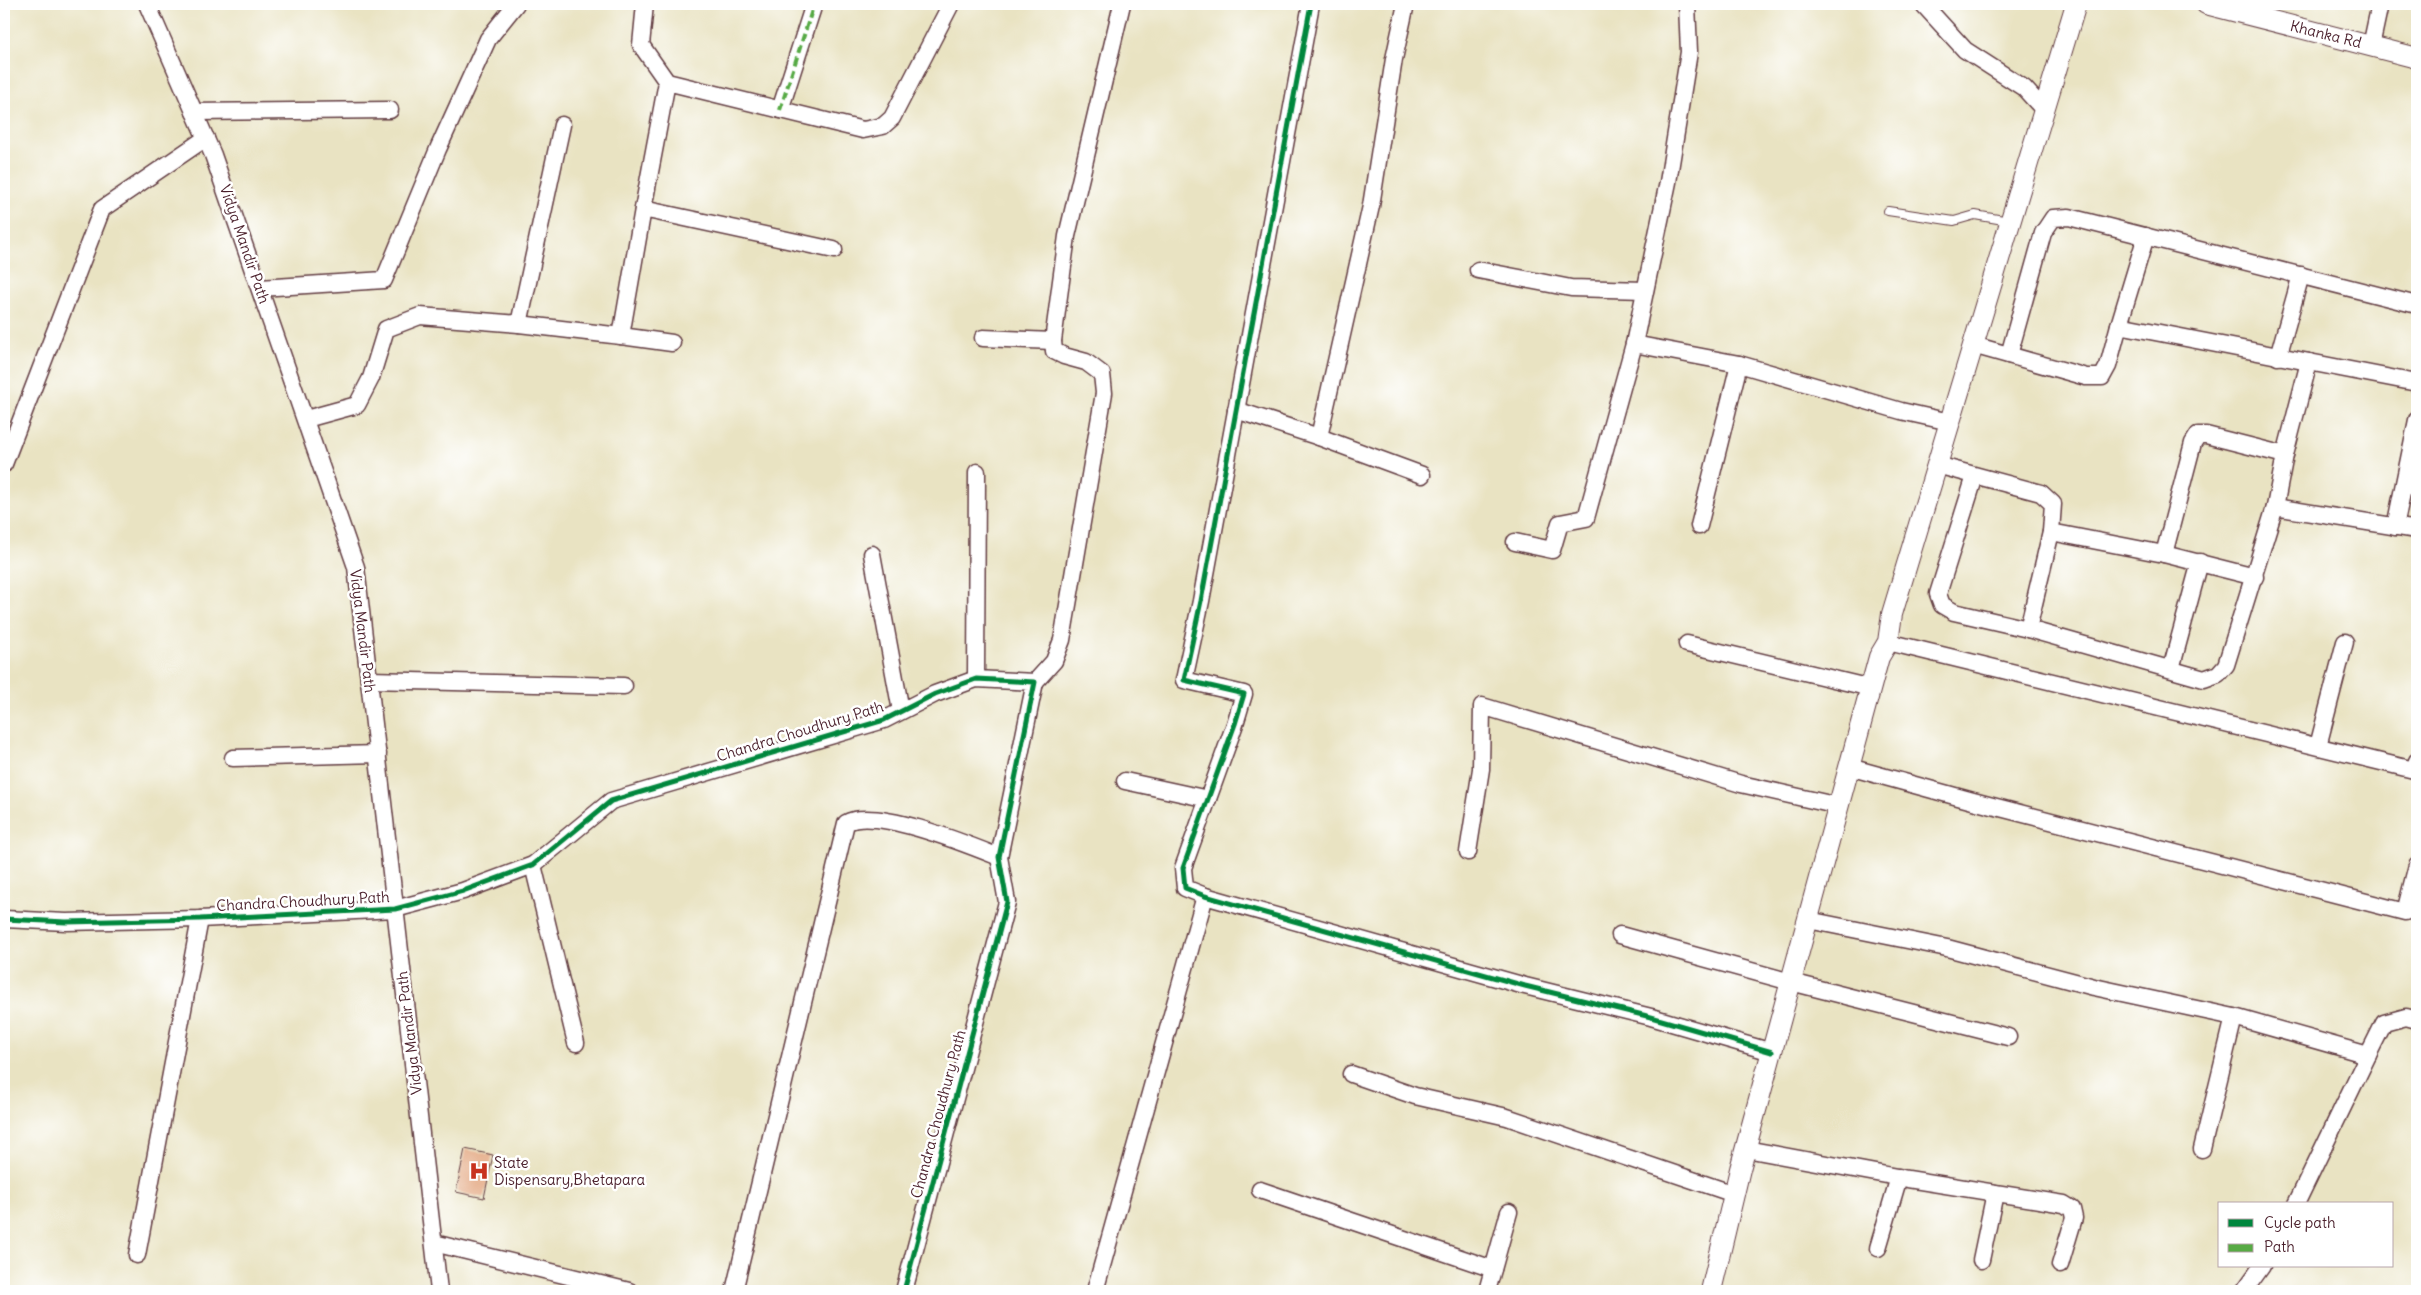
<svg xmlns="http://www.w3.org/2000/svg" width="2421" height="1295" viewBox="0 0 2421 1295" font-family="Delius,sans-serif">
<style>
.building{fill:#e4aa85}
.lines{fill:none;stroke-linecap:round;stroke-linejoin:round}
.service-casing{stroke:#623c42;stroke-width:10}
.minor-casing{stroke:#623c42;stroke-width:19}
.tertiary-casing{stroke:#623c42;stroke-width:22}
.service{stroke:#fff;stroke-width:8}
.minor{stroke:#fff;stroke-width:16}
.tertiary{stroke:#fff;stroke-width:20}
.quiet{stroke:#57aa44;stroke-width:4;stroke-dasharray:8 4;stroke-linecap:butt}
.cycleway-casing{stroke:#fff;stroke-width:8}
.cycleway{stroke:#00873e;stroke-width:5}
.labels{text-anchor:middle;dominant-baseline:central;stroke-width:5;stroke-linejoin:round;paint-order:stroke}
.street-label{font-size:15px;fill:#4a1f2b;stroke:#fff}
.poi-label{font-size:15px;fill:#4a1f2b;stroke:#fff;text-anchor:start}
</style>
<rect width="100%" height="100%" fill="#fff"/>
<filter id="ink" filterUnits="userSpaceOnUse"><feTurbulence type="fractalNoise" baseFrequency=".02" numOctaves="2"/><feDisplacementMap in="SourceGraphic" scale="10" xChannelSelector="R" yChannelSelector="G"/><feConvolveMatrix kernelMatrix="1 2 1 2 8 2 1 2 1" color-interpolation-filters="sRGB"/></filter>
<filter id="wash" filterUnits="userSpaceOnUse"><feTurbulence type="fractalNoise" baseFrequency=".0096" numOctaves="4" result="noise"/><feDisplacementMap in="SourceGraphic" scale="20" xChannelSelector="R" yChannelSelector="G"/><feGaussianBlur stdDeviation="1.12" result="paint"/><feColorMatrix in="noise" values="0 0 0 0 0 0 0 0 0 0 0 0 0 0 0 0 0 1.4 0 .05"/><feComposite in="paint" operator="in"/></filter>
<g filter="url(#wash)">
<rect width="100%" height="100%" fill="#e9e3c2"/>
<g id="blocks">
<polygon class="building" points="465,1149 493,1155 484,1198 456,1192"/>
</g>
</g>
<g filter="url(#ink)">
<use href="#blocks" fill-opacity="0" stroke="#623c42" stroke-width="1"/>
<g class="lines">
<defs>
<polyline id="service" points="1888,211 1954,221 1975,215 2009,221"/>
<g id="minor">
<polyline points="147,4 213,155 356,567 439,1291"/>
<polyline points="645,4 641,45 667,82 863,130 883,126 892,118 951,4"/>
<polyline points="1311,4 1201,601 1184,680 1244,694 1235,724 1183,868 1185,888 1205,896 1525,986 1651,1017 1772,1052"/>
<polyline points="1406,4 1394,59 1371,206 1319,437 1422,475"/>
<polyline points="1687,4 1689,52 1668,182 1634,344 1739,364 1901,411 1950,422"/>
<polyline points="1923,4 1965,50 2024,88 2044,110"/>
<polyline points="2371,46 2380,4"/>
<polyline points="780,110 814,4"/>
<polyline points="194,112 390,110"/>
<polyline points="643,209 667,82"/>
<polyline points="1478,270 1571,288 1645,290"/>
<polyline points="260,288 384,280 438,149 488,39 516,4"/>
<polyline points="519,324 562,125"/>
<polyline points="2119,325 2146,236"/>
<polyline points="621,336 672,343"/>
<polyline points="983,338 1053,341"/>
<polyline points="1973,345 2086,377 2102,377 2108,366 2119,325 2417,383"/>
<polyline points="2009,355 2043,233 2053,218 2069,217 2417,305"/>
<polyline points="2278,357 2301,275"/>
<polyline points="1236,410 1319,437"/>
<polyline points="306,419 357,405 371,378 386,329 420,316 519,324 621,336 643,209 834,250"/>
<polyline points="4,464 102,209 206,138"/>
<polyline points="1937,465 2041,493 2053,504 2051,532 2164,554 2255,577"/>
<polyline points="1975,476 1938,594 1942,605 1954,612 2028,629 2204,679 2218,674 2226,665 2275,507 2417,530"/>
<polyline points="2275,507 2285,455"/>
<polyline points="1699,526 1739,364"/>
<polyline points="2395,527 2417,420"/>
<polyline points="1515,542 1552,550 1560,523 1586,518 1634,344"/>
<polyline points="872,554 901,711"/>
<polyline points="2164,554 2193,443 2198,435 2206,435 2285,455 2309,362"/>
<polyline points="2028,629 2051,532"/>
<polyline points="1888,642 2414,770 2417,761"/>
<polyline points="1687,644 1871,688"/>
<polyline points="2171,669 2200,562"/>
<polyline points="976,679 977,472"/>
<polyline points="369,680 624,686"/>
<polyline points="1035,682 1054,661 1062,640 1104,393 1102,374 1086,362 1064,356 1054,351 1053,341 1067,236 1122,4"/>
<polyline points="2318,746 2345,642"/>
<polyline points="233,758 378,754"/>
<polyline points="1849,767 1973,801 2405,912 2417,865"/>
<polyline points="1125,781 1208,799"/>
<polyline points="1468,852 1481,769 1482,706 1741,784 1839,806"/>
<polyline points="533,865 576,1043"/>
<polyline points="4,919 66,922 200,919 395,909 463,891 533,865 611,801 884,720 935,694 976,679 1035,682 999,857 1007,902 904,1291"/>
<polyline points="1808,920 1947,948 2094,987 2234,1017 2368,1055 2384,1023 2406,1017 2417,1020"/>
<polyline points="1620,935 1791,982 2008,1037"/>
<polyline points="1351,1074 1415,1096 1507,1117 1734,1194"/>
<polyline points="1746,1149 1908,1179 2064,1204 2072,1209 2074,1218 2060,1265"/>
<polyline points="2202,1149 2234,1017"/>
<polyline points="1260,1190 1493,1269"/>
<polyline points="2296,1204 2368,1055"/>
<polyline points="434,1243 629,1291"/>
<polyline points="1878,1248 1899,1177"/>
<polyline points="137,1255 200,919"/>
<polyline points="1981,1260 1995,1193"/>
<path d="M734 1291 846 823C874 806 969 845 999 857"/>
<polyline points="1095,1291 1205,896"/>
<polyline points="1487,1291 1509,1212"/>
<polyline points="2244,1291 2262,1266"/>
</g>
<g id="tertiary">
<polyline points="2206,4 2417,58"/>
<polyline points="1711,1291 1740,1169 1879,657 1888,642 1892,614 2076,4"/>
</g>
</defs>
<use href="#service" class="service-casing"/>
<use href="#minor" class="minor-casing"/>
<use href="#tertiary" class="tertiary-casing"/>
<use href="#service" class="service"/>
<use href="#minor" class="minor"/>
<use href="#tertiary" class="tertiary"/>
<polyline class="quiet" points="780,110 814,4"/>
<defs>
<g id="cycleway">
<polyline points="1311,4 1201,601 1184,680 1244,694 1235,724 1183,868 1185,888 1205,896 1525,986 1651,1017 1772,1052"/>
<polyline points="4,919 66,922 200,919 395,909 463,891 533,865 611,801 884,720 935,694 976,679 1035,682 999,857 1007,902 904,1291"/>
</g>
</defs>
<use href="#cycleway" class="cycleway-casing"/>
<use href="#cycleway" class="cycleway"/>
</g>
</g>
<defs>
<symbol id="hospital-bare" viewBox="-9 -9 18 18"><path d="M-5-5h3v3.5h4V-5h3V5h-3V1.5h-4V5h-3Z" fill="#c8321e" stroke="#fff" stroke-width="2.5" paint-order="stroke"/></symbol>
</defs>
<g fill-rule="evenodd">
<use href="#hospital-bare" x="465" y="1157" width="28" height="28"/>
</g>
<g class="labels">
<g class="street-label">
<text transform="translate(2326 34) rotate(14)">Khanka Rd</text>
<text transform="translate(245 244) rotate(71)">Vidya Mandir Path</text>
<text transform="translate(363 631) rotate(83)">Vidya Mandir Path</text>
<text transform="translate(800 731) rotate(-17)">Chandra Choudhury Path</text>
<text transform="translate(303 901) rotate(-3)">Chandra Choudhury Path</text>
<text transform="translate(409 1033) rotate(-97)">Vidya Mandir Path</text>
<text transform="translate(938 1114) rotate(-75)">Chandra Choudhury Path</text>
</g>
<g class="poi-label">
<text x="494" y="1162">State<tspan x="494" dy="17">Dispensary,Bhetapara</tspan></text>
</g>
</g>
<rect width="2421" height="1295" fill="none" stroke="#fff" stroke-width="20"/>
<rect x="2218" y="1202" width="175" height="65" fill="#ffffff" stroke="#b7a5aa"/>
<rect x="2228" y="1219" width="25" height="8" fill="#00873e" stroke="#b7a5aa"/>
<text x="2264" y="1228" font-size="15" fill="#4a1f2b">Cycle path</text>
<rect x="2228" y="1244" width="25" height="8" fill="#57aa44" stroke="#b7a5aa"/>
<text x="2264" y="1252" font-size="15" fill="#4a1f2b">Path</text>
</svg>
